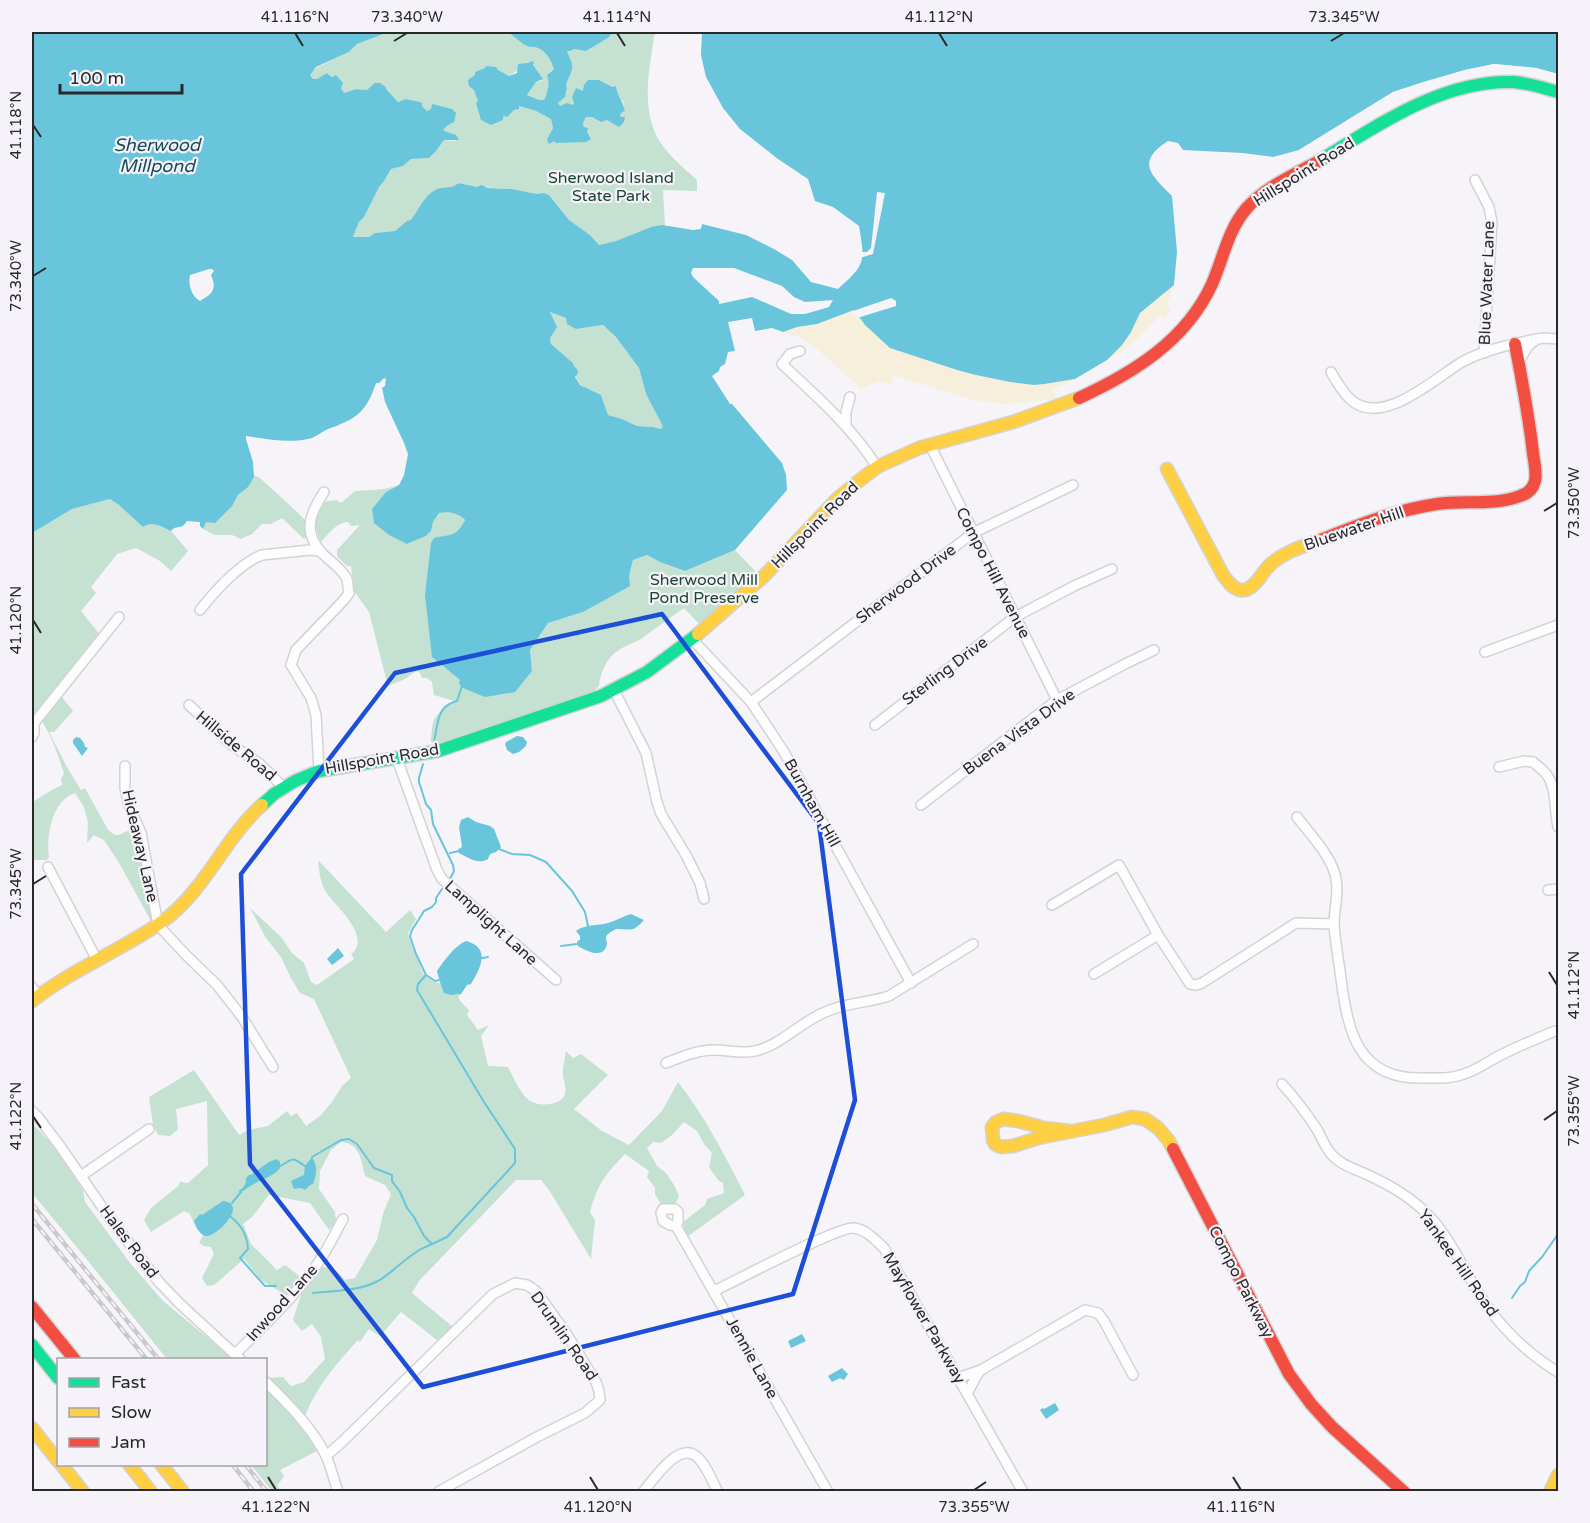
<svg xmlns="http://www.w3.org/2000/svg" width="1590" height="1523" viewBox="0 0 1590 1523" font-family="'Varela Round',sans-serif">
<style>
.green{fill:#c4e1d2}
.sand{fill:#f5efdc}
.water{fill:#68c5db;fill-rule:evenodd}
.pier{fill:#f6f4f8}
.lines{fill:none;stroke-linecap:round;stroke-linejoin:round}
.stream{stroke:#68c5db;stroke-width:2}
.street-casing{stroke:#d3d2d5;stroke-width:12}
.fast-casing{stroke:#d3d2d5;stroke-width:15}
.slow-casing{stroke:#d3d2d5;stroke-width:15}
.jam-casing{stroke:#d3d2d5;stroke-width:15}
.street{stroke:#fefdfe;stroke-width:9}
.fast{stroke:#16e098;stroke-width:12}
.slow{stroke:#ffcf43;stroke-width:12}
.jam{stroke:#f24e42;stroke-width:12}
.rail-casing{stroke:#c9c9ca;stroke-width:4.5}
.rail{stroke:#f5f3f9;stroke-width:2;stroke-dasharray:7;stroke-linecap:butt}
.marked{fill:none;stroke:#1d4ed8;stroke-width:4.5;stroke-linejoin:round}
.ticks{fill:none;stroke:#29282a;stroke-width:2}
.labels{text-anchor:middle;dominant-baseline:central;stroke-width:4.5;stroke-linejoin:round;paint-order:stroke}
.street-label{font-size:16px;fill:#29282a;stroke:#f5f3f9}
.park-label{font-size:16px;fill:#1c4531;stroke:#f5f3f9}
.water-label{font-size:18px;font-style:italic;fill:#164b58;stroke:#f5f3f9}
.neatline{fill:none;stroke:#29282a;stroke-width:2}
.ticks-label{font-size:15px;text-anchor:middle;fill:#29282a}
</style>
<rect width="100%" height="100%" fill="#f6f4f8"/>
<g class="green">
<path d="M397 32H508L523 44 529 47C542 45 551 58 555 69L549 72 548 92 544 100H539L527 95 536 82 542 81 533 65 534 62 532 61 509 76C496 69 490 67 475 72 473 98 479 103 491 125 501 122 507 111 518 109L519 106 536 111 551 119 553 128 547 139 554 141 584 127 583 123 586 117H592L601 122 607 120 622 118 620 116 621 113 625 111 623 101 620 99V98L614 87 599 80 581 92 572 105 559 106 558 103 565 96 567 92 566 81C577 67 570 65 566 50L574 49 586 51 608 38 613 32H655C649 70 638 117 666 150 675 161 687 171 697 180V191L663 190 665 226 651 227 616 241 599 245 590 235 569 220 549 195 544 193 537 194 512 189 477 187 460 183C450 189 451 186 441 188 427 190 419 209 411 220L407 222 395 231 375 233 369 237H353L359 222 364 217 379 186 384 181 391 169 403 166 411 159 429 158 436 151 444 140 456 141 444 132V129L448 125 432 105 431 110 427 111 422 106 406 99 398 102 387 90 385 86H373L367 90 356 89 344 93 341 88 340 81 327 73 318 79H313L309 74 316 68 349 52 357 44 386 33Z"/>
<path d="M550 312 566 318 576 329 603 325 616 337 639 368 646 394 664 426 661 429 653 427 637 426 622 419 608 415 601 395C579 385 577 387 573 363L551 344 550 338 556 327Z"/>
<polygon points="254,475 260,478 294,509 307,522 309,535 304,539 282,518 271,524 262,524 252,534 241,539 232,535 215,535 203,529 205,522 238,495 254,477"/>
<path d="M399 485 386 492 389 535 408 544 426 536 431 531 433 522 439 513C449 510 458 513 465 521 460 531 451 538 439 537L432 657 460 680 532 671 530 650 548 623 583 612 629 576 633 560 647 555 660 562 685 571 735 550 758 574 700 625 684 608C669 618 655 629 641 639 634 643 626 645 619 650 607 657 600 673 599 686L591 694 436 745 431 742C433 713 433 719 454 701L434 695 432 682 427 678H422L420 673 416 671 405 679 388 686 369 612 354 591 351 566H347L337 556V550L360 525 351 526 348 522C337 522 328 534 321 542 313 525 314 518 323 502L336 500 341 503 355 491 385 489Z"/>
<path d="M110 499 119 505 143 526 148 523H153L171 531 188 551 171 571 160 561 136 548 117 554 91 587 96 593 81 611 100 635 56 690 73 711 54 732H49L68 769 81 790 85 788 108 830C119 839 118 834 128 831 130 830 136 831 137 831L152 897 151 921 118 861 104 840 94 835 87 843 88 822 84 807 75 793C52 801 46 835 49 857L47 860H32V803C38 798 54 788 62 785L61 779 64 774C59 757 47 720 32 711V533L72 509Z"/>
<path d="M318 860 386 932 410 910 416 919 408 934 423 974 434 982 442 984V989L451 995 461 994 458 997 461 1002 469 1010 467 1015 478 1030 489 1025 481 1036 488 1066 508 1067C519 1087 524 1108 550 1104 557 1103 563 1100 565 1094 567 1087 563 1081 563 1075 562 1068 565 1059 566 1051L573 1058 581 1054 608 1075 574 1109 602 1131 629 1145 662 1111 678 1082C705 1117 725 1155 745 1195L687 1237 684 1230 683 1222 705 1205 707 1199 724 1193 723 1183 718 1180 709 1167 712 1153 704 1144 697 1131 684 1122 672 1135 661 1143 653 1142 647 1148 657 1166 666 1173 674 1185 679 1196 674 1207 662 1206 655 1194V1188L647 1177 649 1171 625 1154C605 1175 598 1183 590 1212L595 1220 591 1259 549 1190 541 1180H516L419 1281 412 1293 453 1327 437 1340 401 1312 380 1336 369 1329 360 1342 358 1340C337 1363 316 1387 305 1416L268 1378 283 1377 291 1386 304 1382 325 1359 321 1337 312 1324 302 1331 293 1320 301 1295 321 1267C333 1266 338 1272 345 1280L355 1278 377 1240 383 1214 391 1194 385 1185 365 1176C361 1160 360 1143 341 1142L331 1150 320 1171 319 1189 335 1212 336 1222 329 1230 310 1203 269 1195 252 1217 243 1224 251 1244 277 1270 285 1265 302 1278 287 1296 261 1280 244 1259 214 1285 207 1286 202 1278 214 1254 211 1247 204 1246 199 1243 203 1235 196 1228 190 1214 184 1211 151 1232 144 1220 151 1208 178 1186 180 1182 188 1183 208 1165 207 1101 176 1109 178 1129 170 1136 158 1135 153 1125 149 1097 194 1070 239 1135 248 1130 268 1126 287 1111 291 1116 297 1113 306 1126 320 1116 332 1102 342 1086 351 1078 314 999 300 993 291 978 281 957 266 938 250 908 281 937 292 953 304 963 311 982 317 985 354 959 351 954C373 937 335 906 326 892 320 882 319 870 318 860Z"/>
<polygon points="32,1123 54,1147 83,1190 85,1202 130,1263 163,1301 233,1359 167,1359 80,1251 32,1193"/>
<polygon points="266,1389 298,1421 317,1451 280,1470 284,1476 277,1486 282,1491 272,1491 251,1465 266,1464"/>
</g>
<g class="sand">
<polygon points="1174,285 1169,299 1166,304 1171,309 1165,319 1160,315 1135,341 1113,358 1112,357 1107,360 1122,345 1131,332 1140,313"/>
<polygon points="854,310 865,325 890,348 957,370 1010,382 1034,385 1075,379 1053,390 1056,399 1006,404 980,401 965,398 894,375 891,385 878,381 861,389 856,384 816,348 802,338 783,332 797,327 817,324"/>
</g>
<g class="water">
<path d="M32 32H224L226 34 237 32H397L386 33 357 44 349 52 316 67 310 75 313 79H317L327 73 332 77 336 75 343 83 341 88 344 93 356 89 367 90 375 83H381L382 85 385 86 387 90 398 102 406 99C411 101 416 100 422 103V106L427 111 431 109 432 104 452 109 456 113 454 122 448 125 444 129V131L456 135 459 140H444L436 151 429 158 411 159 403 166 391 169 384 181 379 187 364 217 359 222 353 237H369L375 233 395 231 407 221 411 220C419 209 427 190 441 188 451 186 450 189 459 183L477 187 482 185 487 188 512 189 537 194 544 193 549 195 569 220 590 235 599 245 616 241 651 227 662 225 693 230 701 229 702 224 746 235 774 249 792 260 811 282 838 289C866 264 865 262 859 226L833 207 815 201 808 179 778 159 740 129 723 108 706 77 701 55 702 32H1558V74L1536 68 1494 64 1465 70 1423 82 1393 92 1299 150 1273 157 1243 153 1183 150 1178 143 1168 141C1135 162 1151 175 1172 196L1177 252 1174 285 1140 313 1131 332 1122 345 1107 360 1075 379 1044 384 1034 385 1010 382 976 375 957 370 890 348 865 325 854 310 817 324 797 327 783 332 772 328 755 331 752 318 728 322 735 351 728 352 725 364 720 367 719 371 712 376 730 404H732L782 463 786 475 787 490 735 550 685 571 660 562 647 555 633 560 629 576 630 586 583 612 548 623 530 650 532 671 515 692 485 697 463 688 459 684 460 680 432 657 425 595 431 543 434 538C450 534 456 538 465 520 458 513 449 511 439 513L433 522 431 531 426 536 407 544 389 535 374 523 372 509 386 492 399 485 404 475 408 454 404 443 385 402 382 388 385 386 386 379 384 378 379 383H376C366 413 356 419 328 429 323 431 317 436 312 438 290 444 268 439 246 436V439L253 462 254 477 248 487 238 495 232 506 215 523 206 522 203 529 200 526V522L187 521 183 526 174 528 171 531C161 527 153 520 143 527L119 505 110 499 72 509 32 533ZM693 268H734L782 286 794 297 805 302 833 300 829 307 805 314H791L752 297 719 304V301L693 277 691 273ZM209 269H212L214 271 211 275C217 289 213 294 200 301 191 296 188 284 190 275ZM550 312 566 318 567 324 576 329 603 325 616 337 639 368 646 394 663 426 661 429 653 427 637 426 622 419 608 415 601 395 580 385 575 377 578 373 577 369 574 366 573 363 551 344 550 338 557 327Z"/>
<path d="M508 32H613L608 38 586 51 574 49 570 51H567C568 56 572 60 572 65 573 76 564 80 567 89L565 97 558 103 560 106 567 103 572 105 574 103 572 97 576 88 583 91 584 85 588 80H599L613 87 616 86C617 96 623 101 625 111L621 113 620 116 622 117H625L624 122 619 127 607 120 601 122 592 117H586L583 123 584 127 588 128 587 132 591 139 586 142 556 143 554 141 549 144 547 139 553 128 551 119 536 111 519 106V109L514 110 507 117 505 116 503 117V120L491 125 481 120 476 103 478 101 474 90 469 86 468 80 475 75V72L485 68 486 66 496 67 498 70 509 76 517 73 518 64 528 63 532 61 534 62 533 65 543 79 536 82 527 95 539 100H544C548 92 550 83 547 75L554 69C551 58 542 45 529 47L523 44Z"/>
<polygon points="517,736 523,737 527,742 526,745 526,746 519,752 513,754 507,750 505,744 506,742"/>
<polygon points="76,737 80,738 84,743 85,747 88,748 82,756 73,743 73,740"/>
<path d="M468 817 476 822 490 826 494 829 501 847 496 852 490 854 488 859C478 865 469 858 459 853L458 849 461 848 462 846 459 827 461 820Z"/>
<path d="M631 914 644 920C632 933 632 929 616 929 613 931 610 932 608 934 604 938 607 939 607 944 604 960 586 951 578 946L577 941 580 940V936L576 931C585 924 597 926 608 923 616 921 623 916 631 914Z"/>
<path d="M466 941C492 948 480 969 471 984L467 985 461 994 451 995 444 993C441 986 439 979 437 971 444 961 454 946 466 941Z"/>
<polygon points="338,948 344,956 332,965 327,959"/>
<path d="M312 1157C318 1167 317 1173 313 1184L310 1185 305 1190 301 1188 294 1189 291 1181 304 1175 305 1166Z"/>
<path d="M277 1159 280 1162V1168C273 1177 263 1178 254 1184 248 1187 246 1189 241 1192L238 1191C244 1188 246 1185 246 1178L249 1175H251L269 1162Z"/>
<path d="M223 1201C249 1204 217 1237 206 1236 200 1236 196 1226 194 1221L200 1214 202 1215Z"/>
<polygon points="802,1334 806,1341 791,1348 788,1341"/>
<polygon points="842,1368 848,1374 844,1380 840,1378 832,1382 828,1376"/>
<polygon points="1055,1403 1059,1410 1046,1419 1040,1410 1043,1408 1044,1409"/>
</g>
<g class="pier">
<polygon points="1494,64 1536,68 1558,74 1558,77 1535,71 1494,67 1466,73 1394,95 1304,150 1299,150 1393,92 1465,70"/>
<polygon points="877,192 885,193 873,254 860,258 860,252 867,252 871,248"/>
<polygon points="891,298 896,301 896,306 857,318 853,313 837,319 856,310"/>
</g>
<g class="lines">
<g class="stream">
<path d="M434 741C437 730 437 711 448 705 450 703 454 702 457 701L462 686"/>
<polyline points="423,764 419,778 419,782 426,804 431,810 433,824 453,865 454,871 450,879"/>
<polyline points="499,849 512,854 530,855 546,862 572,891 585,912 588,926"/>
<polyline points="450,853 459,851"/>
<polyline points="561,946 577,944"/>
<polyline points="482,958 488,957"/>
<polyline points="426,975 435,981 439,980"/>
<polyline points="312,1157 341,1140 349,1139 357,1144 374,1168 392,1175 392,1181 400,1192 407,1208 414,1217 424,1236 432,1244 447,1237 515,1163 515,1149 484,1102 417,990 418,984 426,975 416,954 410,936 412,930 421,916 424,911 432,907 436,902 436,898 442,889"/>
<path d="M280 1166C294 1159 291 1156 305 1166"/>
<polyline points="232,1203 241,1192"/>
<path d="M231 1217C242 1226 247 1235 248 1249L240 1258 265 1286H276"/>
<path d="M313 1293C334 1291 359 1291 378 1281 392 1273 402 1261 415 1253 420 1249 426 1247 432 1244"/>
<polyline points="1512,1298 1520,1286 1525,1282 1529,1271 1542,1257 1558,1234"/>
</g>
<defs>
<g id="street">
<polyline points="1475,180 1489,207 1492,222 1484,353"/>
<path d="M800 351 790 354 782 364C816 396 852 427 877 467"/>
<polyline points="1518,363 1528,346 1537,339"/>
<path d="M1331 372C1336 381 1342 391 1349 398 1380 430 1435 378 1462 362 1484 350 1512 344 1537 339L1544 338 1558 339"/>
<polyline points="846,426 846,412 850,397"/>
<polyline points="930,445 1057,700"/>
<path d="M200 610C214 592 240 563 262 555L310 550 320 551"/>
<polyline points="692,639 751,702 784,752 911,983"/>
<polyline points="1485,652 1558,625"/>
<polyline points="614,690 646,753 657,802 661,814 686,855 700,883 704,899"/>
<polyline points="751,702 973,533 1073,485"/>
<polyline points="189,705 233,746 260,764 283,787"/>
<polyline points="34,723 119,617"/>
<polyline points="875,725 1015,617 1074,586 1112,569"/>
<polyline points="32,737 34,733 34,723"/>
<polyline points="397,759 437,870 442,879 556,980"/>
<polyline points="125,766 125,788 129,806 141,833 158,925 186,955 217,985 242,1017 273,1067"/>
<path d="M1499 767 1524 761 1533 762C1538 766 1543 770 1547 775 1557 789 1554 810 1558 827"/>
<path d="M319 771 316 715 311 698 291 665 296 650 344 600 349 593C348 589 348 583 347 579 341 567 329 561 321 552 302 531 311 512 324 492"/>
<polyline points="921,805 1057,700 1125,664 1154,650"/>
<path d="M1297 817C1310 834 1333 858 1336 879 1339 893 1334 910 1334 924 1335 942 1339 961 1341 979 1348 1032 1358 1080 1423 1078 1437 1078 1451 1079 1464 1074 1478 1070 1491 1059 1505 1053 1521 1045 1538 1038 1555 1031H1558"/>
<polyline points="48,867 97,960"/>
<polyline points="1548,890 1558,889"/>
<polyline points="1052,905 1119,865 1158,935 1190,984 1196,985 1202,983 1296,923 1334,924"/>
<polyline points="1094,974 1158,935"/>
<polyline points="32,987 38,996"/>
<path d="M666 1063C681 1057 697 1050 714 1050 727 1050 742 1054 755 1051 779 1046 800 1023 823 1013 843 1003 867 1003 889 996L973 944"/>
<path d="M1282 1084C1296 1099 1307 1114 1318 1131 1322 1139 1326 1149 1332 1155 1341 1165 1355 1169 1368 1175 1390 1185 1411 1197 1428 1215 1449 1236 1462 1267 1478 1292 1497 1324 1526 1353 1558 1372"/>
<polyline points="32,1111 38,1117 60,1146 109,1217 159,1282 179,1303 241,1360"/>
<polyline points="81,1176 149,1129"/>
<polyline points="676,1226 670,1225 663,1221 661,1213 663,1209 675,1209 678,1212 678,1221 676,1226 828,1492"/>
<path d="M714 1291C736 1281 838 1226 854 1228 867 1230 875 1240 884 1248L1023 1492"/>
<path d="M235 1354C265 1325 297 1295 320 1260 329 1247 335 1233 343 1219"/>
<polyline points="958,1378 981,1370 1085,1310 1098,1313 1104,1321 1133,1375"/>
<path d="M266 1382C288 1404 312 1427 326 1456 331 1467 334 1480 338 1492"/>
<polyline points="967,1394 977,1375 981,1370"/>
<polyline points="326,1456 342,1442 493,1294 515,1283 527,1285 536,1291 568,1336 596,1382 599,1391 600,1400 585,1413 535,1438 438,1492"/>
<path d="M643 1492C654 1479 678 1442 696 1456 706 1464 712 1481 718 1492"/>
</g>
<g id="fast">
<path d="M1319 161C1377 126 1441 80 1513 82 1528 83 1543 88 1558 92"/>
<polyline points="262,805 274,794 295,781 319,771 438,751 601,696 647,672 698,634"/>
<polyline points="32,1345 58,1378"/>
</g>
<g id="slow">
<path d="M1167 469 1223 575C1228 582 1235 592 1245 590 1256 587 1261 574 1268 567 1282 552 1304 546 1323 539"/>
<polyline points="698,634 764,576 838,498 865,476 879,466 919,448 1013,422 1079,398"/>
<path d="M32 1001C56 982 83 968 110 953 131 941 153 930 172 914 208 883 227 836 262 805"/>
<polyline points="1069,1131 1044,1128 1018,1121 1004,1119 996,1122 992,1127 993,1140 995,1144 1001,1147 1013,1146 1038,1138 1104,1125 1132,1117 1145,1119 1158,1128 1169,1141 1173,1149"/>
<polyline points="32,1428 58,1461"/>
<polyline points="61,1464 83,1492"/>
<polyline points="129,1464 151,1492"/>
<polyline points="161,1464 183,1492"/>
<polyline points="1550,1492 1558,1475"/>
</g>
<g id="jam">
<path d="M1079 398C1133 373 1186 341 1212 284 1223 259 1228 230 1246 209 1265 187 1294 175 1319 161"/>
<path d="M1323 539C1360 524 1397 510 1437 504 1464 500 1494 506 1520 496 1527 494 1533 489 1535 481 1537 472 1534 462 1533 453 1529 417 1522 380 1515 344"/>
<polyline points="1173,1149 1289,1374 1311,1404 1332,1427 1404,1492"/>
<polyline points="32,1307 75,1360"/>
</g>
</defs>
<use href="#street" class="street-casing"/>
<use href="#fast" class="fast-casing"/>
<use href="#slow" class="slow-casing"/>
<use href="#jam" class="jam-casing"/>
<use href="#street" class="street"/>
<use href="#fast" class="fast"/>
<use href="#slow" class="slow"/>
<use href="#jam" class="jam"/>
<defs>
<g id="rail">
<polyline points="32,1204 159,1360"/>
<polyline points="32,1219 147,1360"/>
<polyline points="232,1464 254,1492"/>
<polyline points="245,1464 267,1492"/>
</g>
</defs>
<use href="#rail" class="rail-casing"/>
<use href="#rail" class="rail"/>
</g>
<path class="marked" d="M662 614 819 824 855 1100 793 1294 423 1387 250 1164 241 874 395 673Z"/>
<path class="ticks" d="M295 33 303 46M617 33 625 46M939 33 947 46M394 41 407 33M1331 41 1344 33M33 125 41 137M33 276 46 268M1544 511 1557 503M33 620 41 633M33 884 46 876M1549 972 1557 985M33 1116 41 1128M1544 1120 1557 1111M268 1477 276 1490M590 1477 598 1490M1233 1477 1241 1490M974 1490 986 1482"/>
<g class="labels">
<g class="street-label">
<text transform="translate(1304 172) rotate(-32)">Hillspoint Road</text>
<text transform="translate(1487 283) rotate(-88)">Blue Water Lane</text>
<text transform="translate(815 525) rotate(-45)">Hillspoint Road</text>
<text transform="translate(1354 529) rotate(-19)">Bluewater Hill</text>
<text transform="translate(993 573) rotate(63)">Compo Hill Avenue</text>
<text transform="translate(906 584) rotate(-37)">Sherwood Drive</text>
<text transform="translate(945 671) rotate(-37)">Sterling Drive</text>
<text transform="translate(1019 732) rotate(-36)">Buena Vista Drive</text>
<text transform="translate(236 746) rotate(40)">Hillside Road</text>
<text transform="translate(382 759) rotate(-10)">Hillspoint Road</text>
<text transform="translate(812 803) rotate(61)">Burnham Hill</text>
<text transform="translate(140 846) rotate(77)">Hideaway Lane</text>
<text transform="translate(491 923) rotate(42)">Lamplight Lane</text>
<text transform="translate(129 1242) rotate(53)">Hales Road</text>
<text transform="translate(1458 1263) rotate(55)">Yankee Hill Road</text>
<text transform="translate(1241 1282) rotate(63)">Compo Parkway</text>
<text transform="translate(282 1303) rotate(-48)">Inwood Lane</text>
<text transform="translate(924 1318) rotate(60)">Mayflower Parkway</text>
<text transform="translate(564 1336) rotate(55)">Drumlin Road</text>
<text transform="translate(752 1358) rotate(61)">Jennie Lane</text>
</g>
<g class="park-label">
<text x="611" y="178">Sherwood Island<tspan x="611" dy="18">State Park</tspan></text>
<text x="704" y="580">Sherwood Mill<tspan x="704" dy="18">Pond Preserve</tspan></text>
</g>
<g class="water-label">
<text x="157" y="145">Sherwood<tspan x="157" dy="21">Millpond</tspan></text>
</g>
</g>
<rect width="1590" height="1523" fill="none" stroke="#f5f3f9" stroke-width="66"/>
<rect x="57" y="1358" width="210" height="108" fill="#f5f3f9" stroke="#a3a2a6" stroke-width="1.5"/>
<rect x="69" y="1378" width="30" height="9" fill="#16e098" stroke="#a3a2a6" stroke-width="1.5"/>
<text x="111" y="1388" font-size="18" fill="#29282a">Fast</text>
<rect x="69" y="1408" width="30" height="9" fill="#ffcf43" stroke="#a3a2a6" stroke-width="1.5"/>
<text x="111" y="1418" font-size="18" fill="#29282a">Slow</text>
<rect x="69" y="1438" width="30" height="9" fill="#f24e42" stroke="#a3a2a6" stroke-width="1.5"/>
<text x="111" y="1448" font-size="18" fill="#29282a">Jam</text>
<path d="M60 84v9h122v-9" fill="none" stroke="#29282a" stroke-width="3"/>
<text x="69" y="84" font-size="18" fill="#29282a" stroke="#f5f3f9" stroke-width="4.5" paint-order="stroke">100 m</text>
<rect x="33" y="33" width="1524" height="1457" class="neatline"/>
<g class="ticks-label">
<text x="295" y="22">41.116°N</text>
<text x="407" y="22">73.340°W</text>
<text x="617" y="22">41.114°N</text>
<text x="939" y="22">41.112°N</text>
<text x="1344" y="22">73.345°W</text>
<text transform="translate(16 125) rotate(-90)" y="5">41.118°N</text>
<text transform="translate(16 276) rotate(-90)" y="5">73.340°W</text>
<text transform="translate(1574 503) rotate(-90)" y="5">73.350°W</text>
<text transform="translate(16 620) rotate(-90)" y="5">41.120°N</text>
<text transform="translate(16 884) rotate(-90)" y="5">73.345°W</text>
<text transform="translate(1574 985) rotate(-90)" y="5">41.112°N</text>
<text transform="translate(1574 1111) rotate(-90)" y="5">73.355°W</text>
<text transform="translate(16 1116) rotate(-90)" y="5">41.122°N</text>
<text x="276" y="1512">41.122°N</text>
<text x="598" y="1512">41.120°N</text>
<text x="974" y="1512">73.355°W</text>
<text x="1241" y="1512">41.116°N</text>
</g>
</svg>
